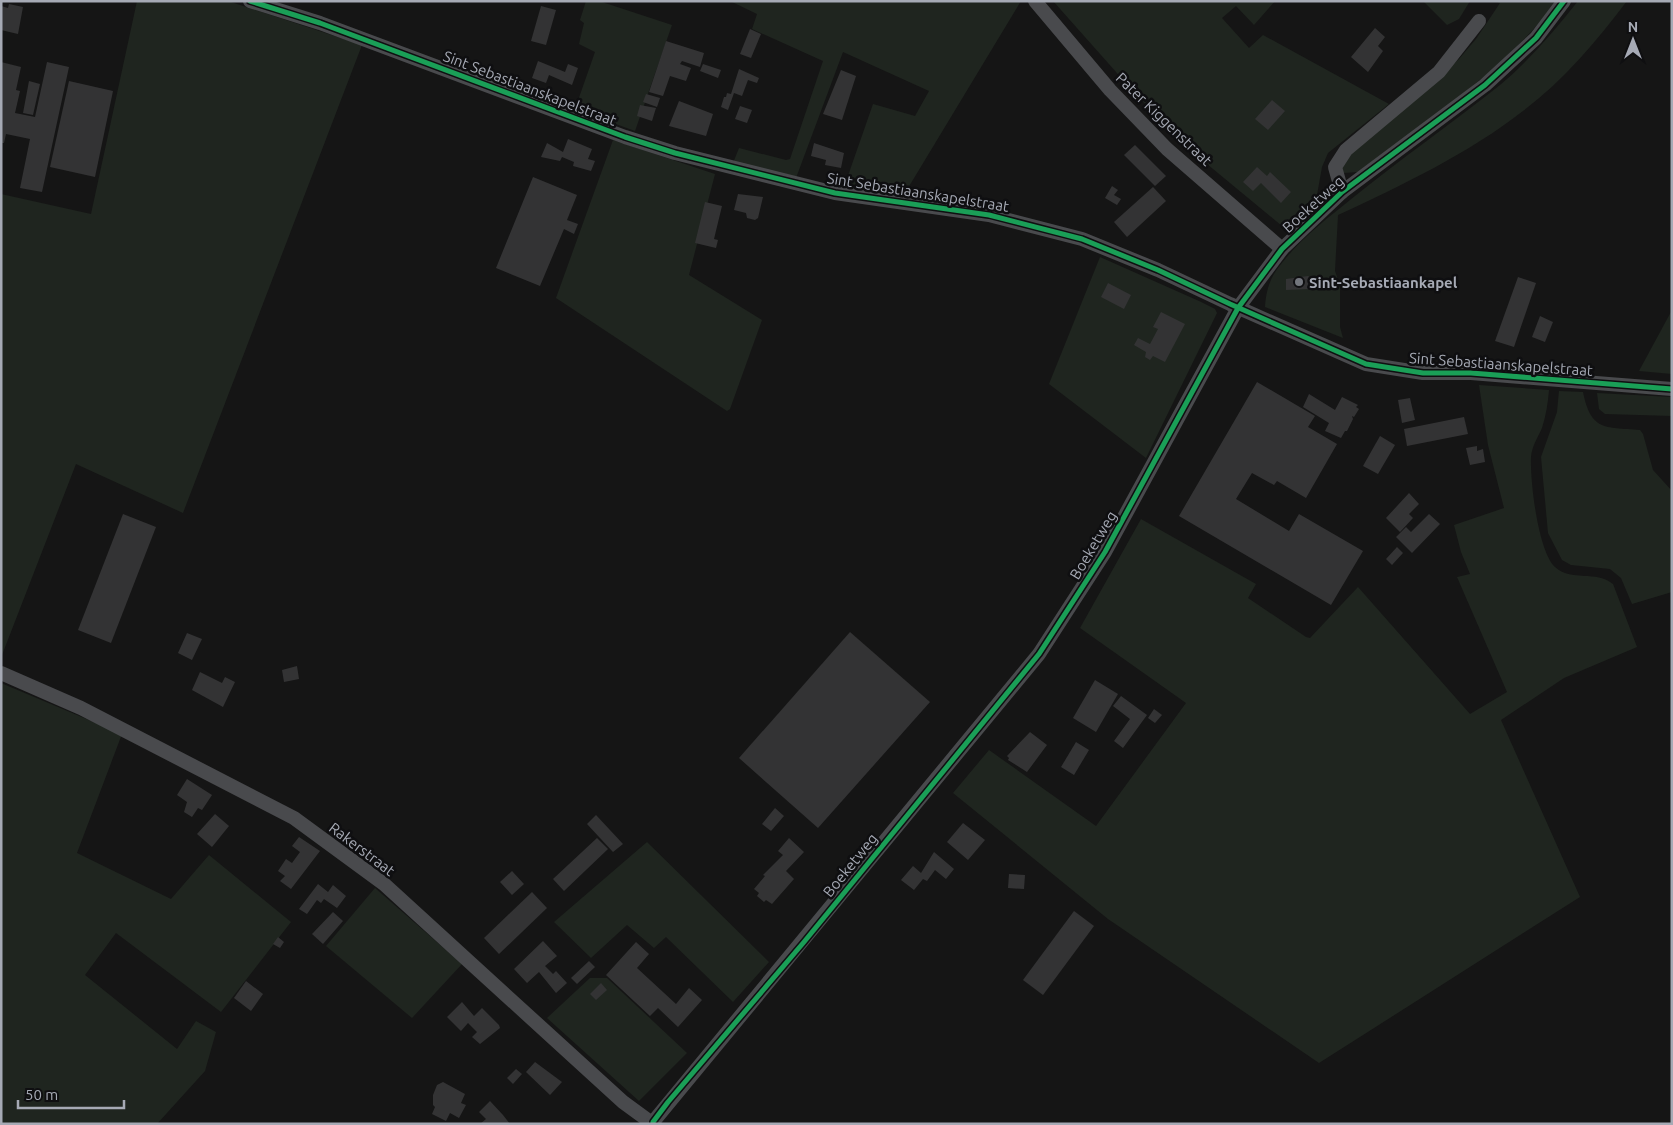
<svg xmlns="http://www.w3.org/2000/svg" width="1673" height="1125" viewBox="0 0 1673 1125" font-family="Ubuntu,sans-serif">
<style>
.green{fill:#1f251f}
.building{fill:#333334}
.lines{fill:none;stroke-linecap:round;stroke-linejoin:round}
.street{stroke:#494a4d;stroke-width:14}
.cycleway-casing{stroke:#0f0f11;stroke-width:8}
.cycleway{stroke:#1a9f57;stroke-width:5}
.poi-dot{fill:#73767d;stroke:#0f0f11;stroke-width:2}
.labels{text-anchor:middle;dominant-baseline:central;stroke-width:5;stroke-linejoin:round;paint-order:stroke}
.street-label{font-size:15px;fill:#a6aab5;stroke:#0f0f11}
.poi-label{font-size:15px;font-weight:bold;fill:#a6aab5;stroke:#0f0f11;text-anchor:start}
</style>
<rect width="100%" height="100%" fill="#151515"/>
<g class="green">
<polygon points="137,1 228,1 362,45 183,513 76,464 2,655 1,194 91,214"/>
<polygon points="586,1 599,1 672,25 635,131 575,109 595,52 579,44 584,23 580,20"/>
<polygon points="730,1 1021,1 902,198 843,190 873,104 915,116 929,91 843,52 796,178 733,163 739,148 786,160 790,159 823,61 752,29 757,14"/>
<polygon points="1053,1 1275,1 1254,25 1236,6 1222,18 1249,48 1263,35 1389,104 1328,153 1322,167 1317,195 1282,226 1207,164 1140,99"/>
<polygon points="1423,1 1470,1 1459,19 1447,25"/>
<path d="M1494 1H1557C1504 71 1427 120 1358 172L1344 173 1341 170 1343 158 1459 59 1476 39 1500 3Z"/>
<path d="M1578 1H1627C1597 41 1563 81 1523 111 1471 152 1399 187 1338 215L1335 271 1340 285V327L1343 338 1265 307C1266 292 1269 280 1278 268 1297 242 1325 220 1350 200 1399 160 1451 124 1500 85 1529 61 1555 30 1578 1Z"/>
<polygon points="613,140 715,174 689,275 762,320 730,409 727,411 556,298"/>
<polygon points="1100,257 1199,301 1215,309 1217,313 1146,458 1049,384"/>
<polygon points="1672,310 1672,374 1639,371"/>
<path d="M1479 385 1549 390C1548 403 1546 415 1542 428 1538 437 1532 446 1531 457 1530 481 1538 551 1555 567 1571 582 1596 570 1613 584L1637 647 1564 678 1501 720 1580 897 1319 1063 1108 919 953 793 989 750 1096 826 1186 703 1080 628 1141 519 1256 584 1248 598 1306 637 1310 638 1358 587 1470 714 1507 692 1457 577 1470 574 1461 552 1454 525 1504 508 1488 445Z"/>
<path d="M1559 391 1583 392C1591 431 1604 427 1640 430L1643 434 1653 470 1672 491V592L1632 604 1621 578 1610 569 1571 565 1562 560 1548 533 1541 457 1557 412Z"/>
<polygon points="1597,393 1672,397 1672,416 1605,414 1599,409"/>
<polygon points="1,683 122,734 77,853 171,899 209,855 291,922 221,1012 116,933 85,975 177,1049 196,1021 216,1032 205,1071 157,1124 1,1124"/>
<polygon points="647,842 769,962 733,1002 666,937 654,948 627,925 591,958 554,922"/>
<polygon points="375,888 462,964 412,1018 326,946"/>
<polygon points="590,978 607,978 687,1053 639,1101 547,1018"/>
</g>
<g class="building">
<polygon points="9,4 23,7 18,34 1,30 1,6 8,8"/>
<polygon points="541,6 556,10 546,45 531,41"/>
<polygon points="1375,28 1385,37 1378,46 1383,51 1368,72 1351,57"/>
<polygon points="750,29 761,34 751,58 740,54"/>
<polygon points="666,41 704,53 700,67 682,61 680,64 691,68 686,81 670,76 663,96 649,92"/>
<polygon points="538,61 565,72 568,64 578,68 572,85 549,75 546,83 532,78"/>
<polygon points="1,62 21,67 16,90 20,91 15,113 35,117 47,62 69,67 42,192 20,188 30,139 6,134 4,143 1,143"/>
<polygon points="703,64 721,70 718,78 700,71"/>
<polygon points="739,69 759,78 757,83 748,80 742,96 734,93 728,110 721,107 724,97 726,97 727,93 731,94"/>
<polygon points="841,70 856,76 842,120 823,114"/>
<polygon points="29,81 40,84 33,115 23,113"/>
<polygon points="69,81 113,91 95,177 50,167"/>
<polygon points="646,94 660,98 657,107 643,102"/>
<polygon points="1272,100 1285,111 1268,130 1255,119"/>
<polygon points="679,101 713,114 706,136 669,126"/>
<polygon points="640,105 656,108 652,121 637,116"/>
<polygon points="740,106 752,110 747,123 735,119"/>
<polygon points="568,139 592,149 588,159 595,161 591,171 573,166 574,162 562,157 560,161 541,157 547,143 563,152"/>
<polygon points="814,143 844,153 841,168 825,165 826,160 811,156"/>
<polygon points="1135,145 1166,176 1155,186 1124,155"/>
<polygon points="1257,167 1267,176 1270,172 1291,192 1281,203 1261,183 1253,191 1243,182"/>
<polygon points="533,177 577,195 567,220 578,224 574,234 564,229 540,286 496,268"/>
<polygon points="1112,186 1118,190 1114,195 1121,199 1117,205 1105,198"/>
<polygon points="1153,187 1166,201 1127,237 1114,222"/>
<polygon points="738,194 763,197 758,218 755,220 747,218 746,213 734,210"/>
<polygon points="705,202 722,206 714,239 718,240 716,248 695,243"/>
<polygon points="1308,276 1313,279 1313,284 1309,289 1286,290 1286,279"/>
<polygon points="1518,277 1536,283 1514,347 1495,341"/>
<polygon points="1108,283 1131,295 1124,309 1101,297"/>
<polygon points="1161,312 1185,324 1165,362 1153,356 1150,360 1145,357 1146,352 1134,345 1138,338 1150,344 1158,329 1153,327"/>
<polygon points="1540,316 1553,322 1545,342 1532,337"/>
<polygon points="1257,382 1315,416 1308,427 1337,444 1306,498 1277,481 1274,485 1252,473 1236,499 1289,531 1299,514 1363,551 1331,605 1179,516"/>
<polygon points="1309,394 1335,410 1342,397 1358,405 1356,407 1359,409 1354,417 1352,416 1353,419 1347,431 1345,431 1341,438 1325,431 1329,423 1303,407"/>
<polygon points="1410,398 1415,420 1402,423 1398,400"/>
<polygon points="1464,417 1468,434 1407,446 1404,429"/>
<polygon points="1380,436 1395,445 1378,474 1363,466"/>
<polygon points="1477,446 1477,451 1483,449 1485,462 1470,465 1466,448"/>
<polygon points="1409,493 1419,504 1409,514 1413,518 1400,532 1386,518"/>
<polygon points="123,514 156,527 111,643 78,630"/>
<polygon points="1429,514 1440,524 1412,553 1396,537 1406,527 1411,532"/>
<polygon points="1397,547 1403,553 1392,565 1386,559"/>
<polygon points="850,632 930,702 818,828 739,758"/>
<polygon points="187,633 202,639 192,660 178,653"/>
<polygon points="297,666 299,679 284,682 282,670"/>
<polygon points="200,672 222,683 225,677 235,682 223,707 192,690"/>
<polygon points="1095,680 1118,694 1096,732 1073,718"/>
<polygon points="1121,696 1147,715 1123,748 1114,741 1130,719 1113,706"/>
<polygon points="1154,709 1162,715 1155,723 1148,718"/>
<polygon points="1030,732 1047,745 1027,772 1008,760 1009,758 1007,756"/>
<polygon points="1076,742 1089,750 1074,775 1061,767"/>
<polygon points="187,779 212,795 202,810 198,808 192,817 184,812 187,802 177,795"/>
<polygon points="775,808 784,816 771,831 762,824"/>
<polygon points="215,814 229,826 212,847 197,834"/>
<polygon points="596,815 623,844 613,852 587,824"/>
<polygon points="963,823 985,840 968,860 947,842"/>
<polygon points="299,837 320,851 291,889 280,881 285,876 278,871 286,859 292,863 300,852 292,846"/>
<polygon points="597,838 608,849 564,891 553,879"/>
<polygon points="789,838 804,852 786,871 794,879 772,904 766,900 764,902 757,896 759,893 754,889 765,876 763,875 783,855 778,851"/>
<polygon points="934,852 954,869 946,879 935,870 927,881 923,879 914,890 901,880 913,866 921,873"/>
<polygon points="512,871 524,884 512,895 500,882"/>
<polygon points="1009,874 1025,875 1024,889 1008,888"/>
<polygon points="318,884 328,892 333,885 346,896 337,908 324,899 321,903 317,900 307,914 299,909"/>
<polygon points="532,892 547,908 499,954 484,938"/>
<polygon points="1074,911 1094,926 1043,995 1023,980"/>
<polygon points="333,912 343,921 323,944 312,934"/>
<polygon points="278,937 284,942 280,948 273,944"/>
<polygon points="543,941 557,956 545,966 553,974 556,971 567,983 556,993 539,972 527,983 514,969"/>
<polygon points="636,942 649,954 637,968 676,1004 689,988 702,1000 678,1027 658,1008 650,1016 606,975"/>
<polygon points="589,961 595,967 577,984 571,978"/>
<polygon points="246,981 263,994 251,1011 234,998"/>
<polygon points="601,983 607,990 596,1000 590,994"/>
<polygon points="462,1002 474,1016 482,1008 499,1025 500,1028 480,1044 472,1037 477,1032 468,1023 461,1031 447,1017"/>
<polygon points="535,1062 562,1082 550,1095 526,1072"/>
<polygon points="516,1069 522,1074 513,1084 507,1078"/>
<polygon points="443,1082 465,1094 461,1103 466,1105 459,1118 450,1113 446,1121 432,1114 435,1107 433,1105 433,1095 437,1085"/>
<polygon points="490,1101 503,1115 510,1124 480,1124 486,1119 479,1112"/>
</g>
<g class="lines">
<g class="street">
<polyline points="250,1 320,23 625,137 675,153 835,193 989,215 1082,239 1158,270 1230,304 1366,364 1423,373 1471,373 1672,389"/>
<polyline points="1035,1 1110,90 1167,149 1282,249"/>
<polyline points="1342,192 1335,167 1346,150 1439,72 1479,21"/>
<polyline points="1,673 81,708 294,818 384,884 623,1102 653,1124"/>
<polyline points="653,1122 1039,654 1105,552 1238,308 1282,249 1342,192 1485,85 1536,38 1564,1"/>
</g>
<defs>
<g id="cycleway">
<polyline points="250,1 320,23 625,137 675,153 835,193 989,215 1082,239 1158,270 1230,304 1366,364 1423,373 1471,373 1672,389"/>
<polyline points="653,1124 653,1122 668,1102 804,942 1039,654 1105,552 1238,308 1282,249 1342,192 1485,85 1536,38 1564,1"/>
</g>
</defs>
<use href="#cycleway" class="cycleway-casing"/>
<use href="#cycleway" class="cycleway"/>
</g>
<circle class="poi-dot" cx="1299" cy="282" r="5"/>
<g class="labels">
<g class="street-label">
<text transform="translate(530 88) rotate(21)">Sint Sebastiaanskapelstraat</text>
<text transform="translate(1164 119) rotate(44)">Pater Kiggenstraat</text>
<text transform="translate(918 192) rotate(9)">Sint Sebastiaanskapelstraat</text>
<text transform="translate(1313 204) rotate(-42)">Boeketweg</text>
<text transform="translate(1501 364) rotate(4)">Sint Sebastiaanskapelstraat</text>
<text transform="translate(1093 545) rotate(-59)">Boeketweg</text>
<text transform="translate(362 849) rotate(37)">Rakerstraat</text>
<text transform="translate(850 865) rotate(-51)">Boeketweg</text>
</g>
<g class="poi-label">
<text x="1309" y="282">Sint-Sebastiaankapel</text>
</g>
</g>
<rect width="1673" height="1125" fill="none" stroke="#a6aab5" stroke-width="5"/>
<g transform="translate(1633 40)" stroke="#0f0f11" stroke-width="4" paint-order="stroke">
<path d="M0-4L9 19L0 12L-9 19Z" fill="#a6aab5"/>
<text y="-8" font-size="14" font-weight="bold" text-anchor="middle" fill="#a6aab5">N</text>
</g>
<path d="M18 1100v8h106v-8" fill="none" stroke="#a6aab5" stroke-width="2.5"/>
<text x="25" y="1100" font-size="15" fill="#a6aab5" stroke="#0f0f11" stroke-width="4" paint-order="stroke">50 m</text>
</svg>
